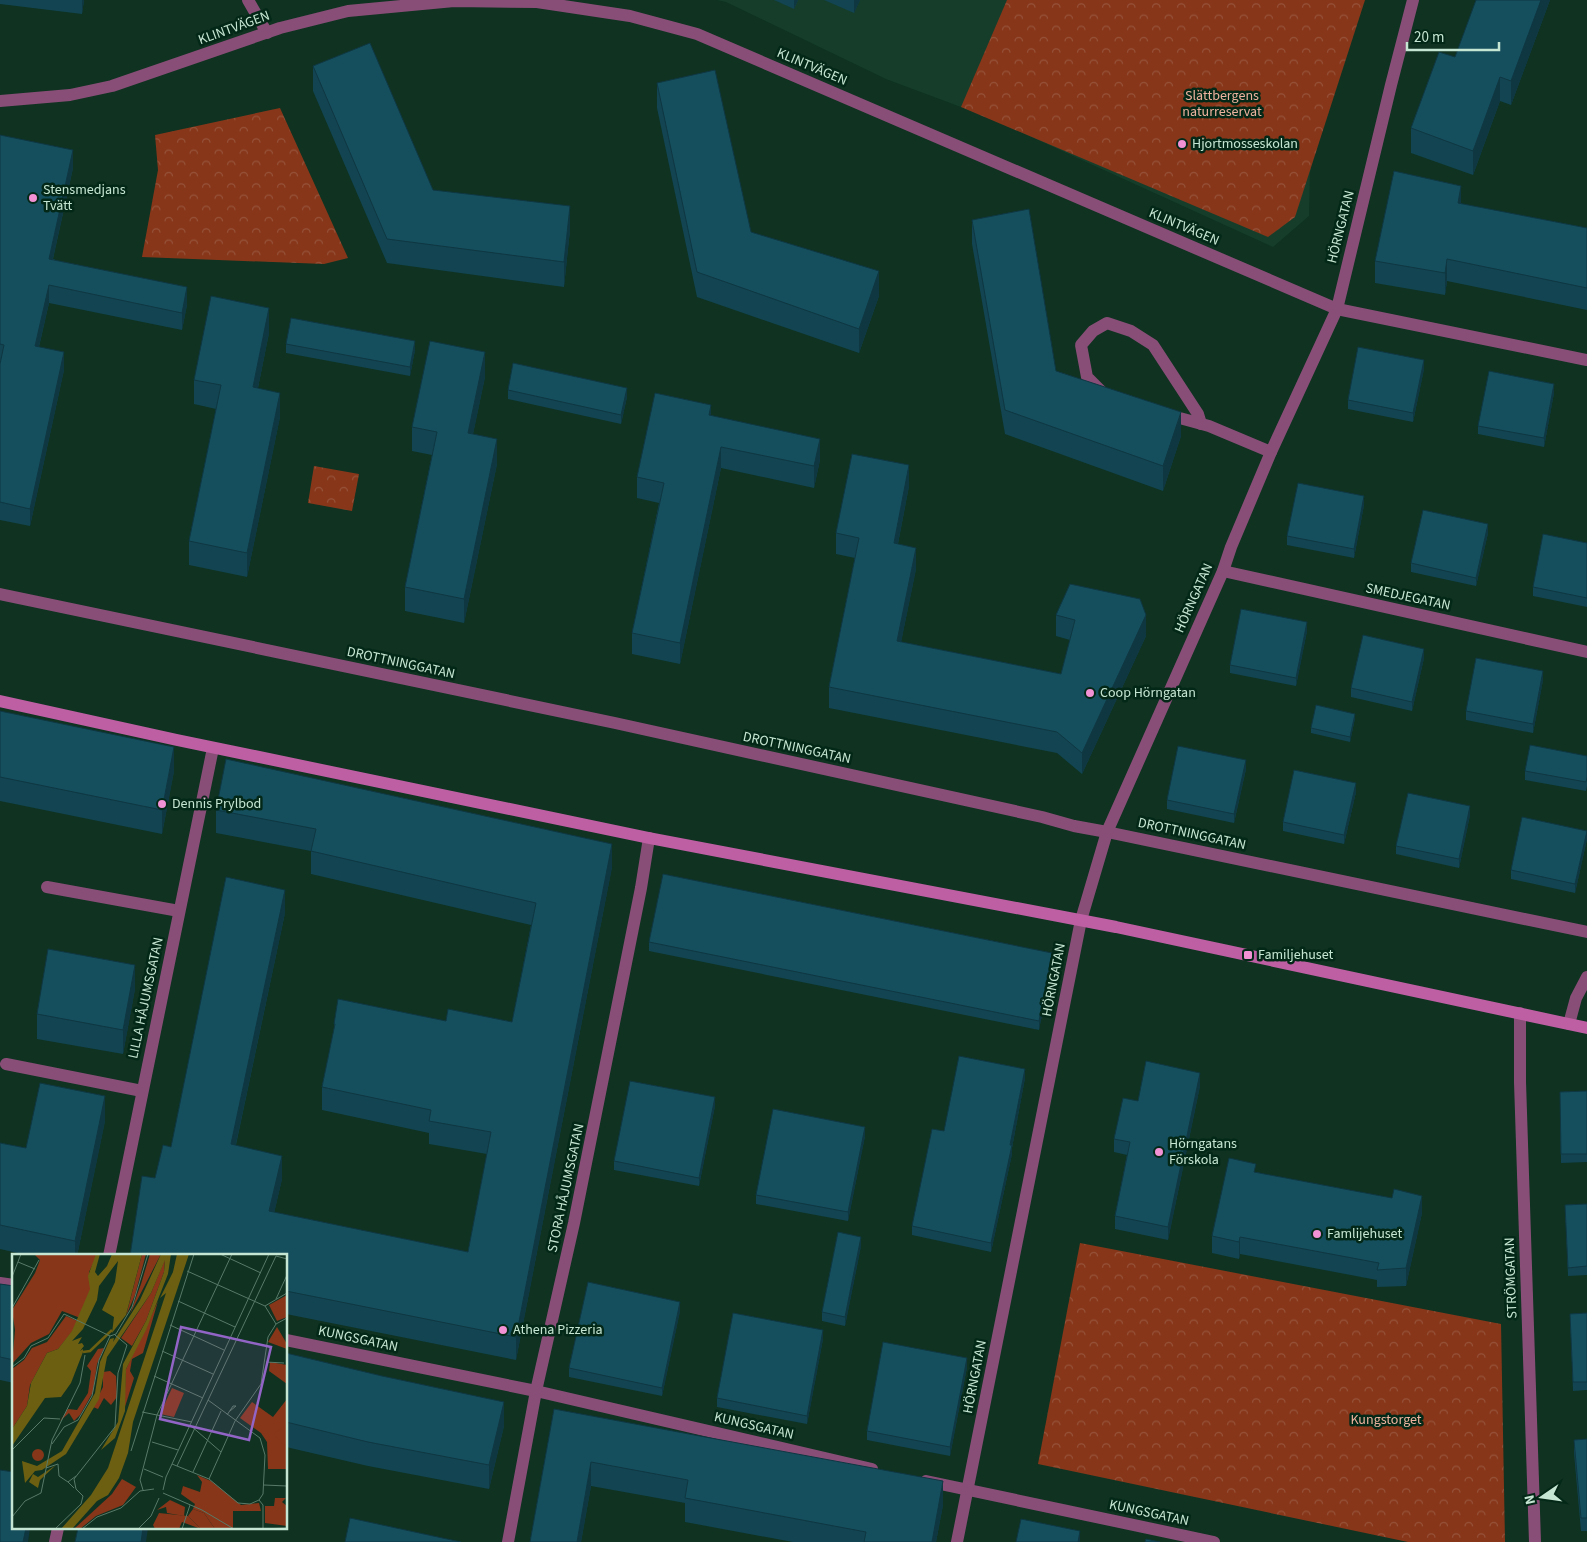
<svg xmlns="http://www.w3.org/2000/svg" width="1587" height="1542" viewBox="0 0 1587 1542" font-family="'Source Sans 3',sans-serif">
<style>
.built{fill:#153d2a}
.forest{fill:url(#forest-crowns)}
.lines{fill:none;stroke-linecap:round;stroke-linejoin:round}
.street{stroke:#894e77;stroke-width:12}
.secondary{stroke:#be5fa3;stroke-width:12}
.wall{fill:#124451}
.shaded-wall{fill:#0f3742}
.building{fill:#154f5e;stroke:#0f3742}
.poi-dot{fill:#f391d5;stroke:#042817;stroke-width:2}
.labels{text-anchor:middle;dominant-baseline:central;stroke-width:5;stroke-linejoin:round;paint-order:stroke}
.street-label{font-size:14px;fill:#c5e6d2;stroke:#042817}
.park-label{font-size:14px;fill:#eeb39f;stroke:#042817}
.poi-label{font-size:14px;fill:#c5e6d2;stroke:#042817;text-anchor:start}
.inset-river{fill:none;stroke:#6c5f11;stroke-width:2.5}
.inset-road{fill:none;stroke:#587a68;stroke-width:1}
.view{fill:#9164c5;fill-opacity:0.15;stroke:#9164c5;stroke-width:2.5}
.inset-edge{fill:none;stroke:#c5e6d2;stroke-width:2.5}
</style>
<defs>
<pattern id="forest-crowns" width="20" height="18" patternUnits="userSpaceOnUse" patternTransform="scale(1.25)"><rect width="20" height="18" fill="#873619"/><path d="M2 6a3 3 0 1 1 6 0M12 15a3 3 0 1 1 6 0" fill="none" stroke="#96533a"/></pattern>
</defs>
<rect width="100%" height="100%" fill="#0f3221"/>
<polygon class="built" points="717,0 1360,0 1328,85 1310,173 1309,216 1273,247 985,116 886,79 726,2"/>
<g class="forest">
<polygon points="1007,0 1365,0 1295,217 1268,237 961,107"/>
<polygon points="280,108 348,258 324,264 142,257 158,170 155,135"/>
<polygon points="314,466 359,474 352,511 308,503"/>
<polygon points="1080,1243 1501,1324 1505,1542 1408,1542 1038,1464"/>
</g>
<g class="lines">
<g class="street">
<polyline points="248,0 267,33"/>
<polyline points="0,101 70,95 112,86 280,28 348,11 454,1 537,2 630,16 697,34 1337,309 1587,360"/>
<polyline points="1106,394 1103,393 1087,377 1081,345 1093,331 1107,323 1131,331 1153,345 1198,414 1201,424"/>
<polyline points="1165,414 1209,426 1271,452"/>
<polyline points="1223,571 1587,652"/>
<polyline points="0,594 615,723 1042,817 1074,826 1107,832 1587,932"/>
<polyline points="47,887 179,911"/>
<polyline points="1520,1013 1520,1082 1535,1542"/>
<polyline points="1569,1024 1576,998 1587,977"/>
<polyline points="6,1064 142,1091"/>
<polyline points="109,1256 213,748"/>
<polyline points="0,1283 14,1285"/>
<polyline points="286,1340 536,1391 872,1469"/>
<polyline points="926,1481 1214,1542"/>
<polyline points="55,1542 58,1528"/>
<polyline points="508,1542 536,1391 574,1223 641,888 649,838"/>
<polyline points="957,1542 1081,920 1107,832 1223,571 1231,547 1271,452 1337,309 1391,85 1413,0"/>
</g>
<polyline class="secondary" points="0,701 177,740 649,838 1116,927 1587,1028"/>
</g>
<g class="wall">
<polygon points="0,0 84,0 82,14 0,4"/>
<polygon points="774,0 798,0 794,9"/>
<polygon points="824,0 860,0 854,13"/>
<polygon points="1550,0 1511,105 1500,101 1473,175 1411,153 1411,128 1455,57"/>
<polygon points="313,66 433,190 570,230 564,287 387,263 313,91"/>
<polygon points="657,83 751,232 879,296 859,353 697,297 657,108"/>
<polygon points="0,135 73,168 53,259 187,305 182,330 49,303 39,347 64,370 30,526 0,520"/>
<polygon points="1461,204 1587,228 1587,310 1447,281 1445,295 1375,283 1375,261"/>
<polygon points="972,220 1056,371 1181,436 1163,491 1005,434 972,244"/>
<polygon points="269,333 258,388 280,417 247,577 189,565 189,541 216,409 194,404 194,380"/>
<polygon points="286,344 415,350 410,376 286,353"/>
<polygon points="1424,369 1413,422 1348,409 1348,400"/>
<polygon points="485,377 473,434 497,464 464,623 405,611 405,587 432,455 412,451 412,427"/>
<polygon points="508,390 627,397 621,424 508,399"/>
<polygon points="1554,393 1544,447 1478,434 1478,426"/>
<polygon points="711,416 820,460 814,488 721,468 680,664 632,654 632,633 659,503 637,498 637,477"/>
<polygon points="909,486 898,544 916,569 901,642 1061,674 1070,640 1056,636 1056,615 1146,636 1082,774 1057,753 829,708 829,687 855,558 836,554 836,533"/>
<polygon points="1364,505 1354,558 1287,545 1287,536"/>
<polygon points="1488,533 1476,586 1411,572 1411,563"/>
<polygon points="1587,543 1587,607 1533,596 1533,587"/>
<polygon points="1307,631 1296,686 1230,673 1230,665"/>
<polygon points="1424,658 1412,711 1351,697 1351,688"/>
<polygon points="1543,680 1533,733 1466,720 1466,711"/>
<polygon points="0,711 174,771 162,834 0,801"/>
<polygon points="1355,718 1350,742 1311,733 1311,728"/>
<polygon points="1587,756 1587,786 1586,791 1525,780 1525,771"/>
<polygon points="1246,769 1234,823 1167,809 1167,800"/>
<polygon points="1356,792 1344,844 1283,831 1283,822"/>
<polygon points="216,810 612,867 516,1360 286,1314 286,1256 155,1178 171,1147 285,913 236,1145 282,1179 274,1213 468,1252 487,1154 429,1144 429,1133 322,1110 322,1087 334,1030 334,1024 446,1021 512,1022 531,925 311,874 311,851 216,833"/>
<polygon points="1470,815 1459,868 1396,854 1396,846"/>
<polygon points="1587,839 1575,893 1511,879 1511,870"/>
<polygon points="649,942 1052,962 1039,1030 649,951"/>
<polygon points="135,989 123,1054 37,1039 37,1014"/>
<polygon points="1025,1078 1012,1148 1012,1154 991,1252 912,1235 912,1226 944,1131"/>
<polygon points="1200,1086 1168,1240 1115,1229 1115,1216 1127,1155 1114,1152 1114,1139 1138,1101"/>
<polygon points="1587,1091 1587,1162 1561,1163 1560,1092"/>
<polygon points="715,1106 699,1186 614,1170 614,1161"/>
<polygon points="105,1121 77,1256 31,1256 0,1249 0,1143 26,1148"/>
<polygon points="865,1136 848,1221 756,1204 756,1195"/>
<polygon points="1256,1172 1422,1213 1406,1286 1377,1287 1377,1280 1240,1254 1239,1259 1212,1253 1212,1236"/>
<polygon points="1587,1204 1587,1275 1568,1276 1565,1205"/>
<polygon points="861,1246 845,1326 822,1321 822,1312"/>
<polygon points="0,1284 14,1286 14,1383 0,1380"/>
<polygon points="680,1311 662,1396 569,1377 569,1368"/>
<polygon points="1587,1313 1587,1390 1573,1391 1570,1314"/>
<polygon points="823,1339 807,1424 717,1407 717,1398"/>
<polygon points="286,1353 504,1426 489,1489 368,1466 286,1447"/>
<polygon points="967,1367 950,1456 867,1440 867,1431"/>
<polygon points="554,1409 943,1505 936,1542 793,1542 685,1522 685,1503 591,1486 581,1542 530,1542"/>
<polygon points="1587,1439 1587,1531 1581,1531 1574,1453 1574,1440"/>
</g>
<g class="shaded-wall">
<polygon points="82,0 84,0 82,14"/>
<polygon points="794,0 798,0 794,9"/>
<polygon points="854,0 860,0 854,13"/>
<polygon points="1541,0 1550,0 1511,105 1511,81"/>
<polygon points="1500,77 1500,101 1473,175 1473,151"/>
<polygon points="73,150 73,168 49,276 49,259"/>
<polygon points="1461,186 1461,208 1458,203"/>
<polygon points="570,206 570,230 564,287 564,262"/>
<polygon points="1447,259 1447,281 1445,295 1445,273"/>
<polygon points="879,271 879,296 859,353 859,329"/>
<polygon points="49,285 49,303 35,363 35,346"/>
<polygon points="187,287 187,305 182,330 182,313"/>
<polygon points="269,308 269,333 253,412 253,387"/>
<polygon points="415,341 415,350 410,376 410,367"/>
<polygon points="64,352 64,370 30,526 30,509"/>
<polygon points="485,352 485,377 468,458 468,433"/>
<polygon points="1424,360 1424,369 1413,422 1413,413"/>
<polygon points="1554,384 1554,393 1544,447 1544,438"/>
<polygon points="627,388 627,397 621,424 621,415"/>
<polygon points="280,393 280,417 247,577 247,553"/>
<polygon points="711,405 711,426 709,415"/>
<polygon points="1181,412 1181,436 1163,491 1163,466"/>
<polygon points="497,439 497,464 464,623 464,599"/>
<polygon points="820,439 820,460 814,488 814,466"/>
<polygon points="721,447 721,468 680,664 680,643"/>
<polygon points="909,465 909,486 894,564 894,543"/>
<polygon points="1364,496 1364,505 1354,558 1354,549"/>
<polygon points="1488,524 1488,533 1476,586 1476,578"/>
<polygon points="916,548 916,569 897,662 897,641"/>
<polygon points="1146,615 1146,636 1082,774 1082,753"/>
<polygon points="1307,622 1307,631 1296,686 1296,678"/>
<polygon points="1424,649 1424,658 1412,711 1412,702"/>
<polygon points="1543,671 1543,680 1533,733 1533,724"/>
<polygon points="1355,714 1355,718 1350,742 1350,737"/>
<polygon points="174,747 174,771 162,834 162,810"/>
<polygon points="1246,760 1246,769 1234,823 1234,814"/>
<polygon points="1356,783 1356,792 1344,844 1344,835"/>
<polygon points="1470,806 1470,815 1459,868 1459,859"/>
<polygon points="1587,831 1587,839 1575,893 1575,884"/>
<polygon points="612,844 612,867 516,1360 516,1337"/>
<polygon points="285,890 285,913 231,1167 231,1144"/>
<polygon points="1052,953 1052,962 1039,1030 1039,1021"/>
<polygon points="135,965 135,989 123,1054 123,1030"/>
<polygon points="1025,1069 1025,1078 1012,1148 1012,1154 991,1252 991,1243"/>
<polygon points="1200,1073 1200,1086 1168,1240 1168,1227"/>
<polygon points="105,1096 105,1121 77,1256 75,1256 75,1241"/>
<polygon points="715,1097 715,1106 699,1186 699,1178"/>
<polygon points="865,1127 865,1136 848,1221 848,1212"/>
<polygon points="282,1156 282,1179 269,1235 269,1211"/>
<polygon points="1422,1196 1422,1213 1406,1286 1406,1268"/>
<polygon points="861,1237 861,1246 845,1326 845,1317"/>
<polygon points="1240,1237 1240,1254 1239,1259 1239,1242"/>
<polygon points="680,1302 680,1311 662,1396 662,1388"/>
<polygon points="823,1330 823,1339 807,1424 807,1416"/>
<polygon points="967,1358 967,1367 950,1456 950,1447"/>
<polygon points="504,1402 504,1426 489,1489 489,1465"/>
<polygon points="591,1462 591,1486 581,1542 577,1542"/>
<polygon points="943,1481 943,1505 936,1542 932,1542"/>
<polygon points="26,1528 30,1528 28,1542 23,1542"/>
<polygon points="143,1528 148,1528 146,1542 141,1542"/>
<polygon points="1080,1531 1080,1542 1078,1542"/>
</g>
<g class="building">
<polygon points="1476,0 1541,0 1511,81 1500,77 1473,151 1411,128 1439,52 1455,57"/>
<polygon points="370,43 433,190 570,206 564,262 387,239 313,66"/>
<polygon points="715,70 751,232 879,271 859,329 697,272 657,83"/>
<polygon points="0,135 73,150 49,259 187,287 182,313 49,285 35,346 64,352 30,509 0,502 0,364 4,345 0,344"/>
<polygon points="1394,171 1461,186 1458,203 1587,228 1587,288 1447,259 1445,273 1375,261"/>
<polygon points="1029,209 1056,371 1181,412 1163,466 1005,410 972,220"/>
<polygon points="211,296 269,308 253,387 280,393 247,553 189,541 221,385 194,380"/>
<polygon points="291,318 415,341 410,367 286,344"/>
<polygon points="430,341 485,352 468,433 497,439 464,599 405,587 437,432 412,427"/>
<polygon points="1358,347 1424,360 1413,413 1348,400"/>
<polygon points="513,363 627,388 621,415 508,390"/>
<polygon points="1489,371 1554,384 1544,438 1478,426"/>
<polygon points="655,393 711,405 709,415 820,439 814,466 721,447 680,643 632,633 664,483 637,477"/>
<polygon points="852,454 909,465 894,543 916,548 897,641 1061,674 1075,620 1056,615 1070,584 1140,599 1146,615 1082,753 1057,732 829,687 859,538 836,533"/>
<polygon points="1298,483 1364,496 1354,549 1287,536"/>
<polygon points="1423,510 1488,524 1476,578 1411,563"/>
<polygon points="1543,534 1587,543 1587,598 1533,587"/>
<polygon points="1241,609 1307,622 1296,678 1230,665"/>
<polygon points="1363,635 1424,649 1412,702 1351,688"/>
<polygon points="1476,658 1543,671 1533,724 1466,711"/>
<polygon points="1316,705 1355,714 1350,737 1311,728"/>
<polygon points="0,711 174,747 162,810 0,777"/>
<polygon points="1530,745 1587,756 1587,777 1586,782 1525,771"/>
<polygon points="1178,746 1246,760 1234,814 1167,800"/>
<polygon points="226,759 612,844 516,1337 286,1291 286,1256 130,1256 142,1176 155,1178 163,1145 171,1147 226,877 285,890 231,1144 282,1156 269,1211 468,1252 491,1132 429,1121 431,1110 322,1087 335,1024 334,1024 338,999 446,1021 448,1009 512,1022 536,903 311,851 316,829 216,810"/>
<polygon points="1294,770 1356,783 1344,835 1283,822"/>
<polygon points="1408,793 1470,806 1459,859 1396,846"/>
<polygon points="1522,817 1587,831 1575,884 1511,870"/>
<polygon points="663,874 1052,953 1039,1021 649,942"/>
<polygon points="48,949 135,965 123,1030 37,1014"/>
<polygon points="959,1056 1025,1069 1010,1145 1012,1145 991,1243 912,1226 932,1129 944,1131"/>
<polygon points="1146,1061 1200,1073 1168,1227 1115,1216 1130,1142 1114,1139 1123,1098 1138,1101"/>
<polygon points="630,1081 715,1097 699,1178 614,1161"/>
<polygon points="40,1083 105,1096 75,1241 0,1225 0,1143 26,1148"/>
<polygon points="1587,1091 1587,1154 1561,1154 1560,1092"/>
<polygon points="773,1109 865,1127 848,1212 756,1195"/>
<polygon points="1229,1158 1256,1164 1254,1172 1392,1198 1394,1189 1422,1196 1406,1268 1377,1270 1379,1263 1240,1237 1239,1242 1212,1236"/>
<polygon points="1587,1204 1587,1266 1568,1268 1565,1205"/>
<polygon points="838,1232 861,1237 845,1317 822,1312"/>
<polygon points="588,1282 680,1302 662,1388 569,1368"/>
<polygon points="0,1284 14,1286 14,1360 0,1357"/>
<polygon points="733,1313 823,1330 807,1416 717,1398"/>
<polygon points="1587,1313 1587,1382 1573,1382 1570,1314"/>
<polygon points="883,1342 967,1358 950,1447 867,1431"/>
<polygon points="286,1353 382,1376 504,1402 489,1465 368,1442 286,1422"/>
<polygon points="554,1409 943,1481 932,1542 864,1542 866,1532 685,1498 688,1480 591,1462 577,1542 530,1542"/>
<polygon points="1587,1439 1587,1518 1581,1518 1574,1440"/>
<polygon points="0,1470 14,1472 14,1528 26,1528 23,1542 0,1542"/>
<polygon points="350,1518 461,1542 345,1542"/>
<polygon points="1021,1519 1080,1531 1078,1542 1016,1542"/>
<polygon points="78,1528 143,1528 141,1542 75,1542"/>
<polygon points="1146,1539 1160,1542 1145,1542"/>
</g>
<g class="poi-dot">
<circle cx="1182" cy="144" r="5"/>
<circle cx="33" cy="198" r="5"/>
<circle cx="1090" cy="693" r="5"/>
<circle cx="162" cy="804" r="5"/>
<rect x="1243" y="950" width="10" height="10" rx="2.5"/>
<circle cx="1159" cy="1152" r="5"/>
<circle cx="1317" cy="1234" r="5"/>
<circle cx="503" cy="1330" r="5"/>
</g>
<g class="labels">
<g class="street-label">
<text transform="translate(234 28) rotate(-20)">KLINTVÄGEN</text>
<text transform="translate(812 67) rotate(23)">KLINTVÄGEN</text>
<text transform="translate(1184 227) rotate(23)">KLINTVÄGEN</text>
<text transform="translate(1341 227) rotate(-76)">HÖRNGATAN</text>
<text transform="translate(1408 597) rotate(12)">SMEDJEGATAN</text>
<text transform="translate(1194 598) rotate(-66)">HÖRNGATAN</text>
<text transform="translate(401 663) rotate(12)">DROTTNINGGATAN</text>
<text transform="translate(797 748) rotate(12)">DROTTNINGGATAN</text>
<text transform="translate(1192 834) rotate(12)">DROTTNINGGATAN</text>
<text transform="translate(1054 980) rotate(-79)">HÖRNGATAN</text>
<text transform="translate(146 998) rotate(-78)">LILLA HÅJUMSGATAN</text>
<text transform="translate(566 1188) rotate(-78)">STORA HÅJUMSGATAN</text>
<text transform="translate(1511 1278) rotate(-92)">STRÖMGATAN</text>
<text transform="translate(358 1339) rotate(12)">KUNGSGATAN</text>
<text transform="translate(975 1377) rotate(-79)">HÖRNGATAN</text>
<text transform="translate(754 1426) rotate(13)">KUNGSGATAN</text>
<text transform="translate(1149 1513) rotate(12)">KUNGSGATAN</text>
</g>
<g class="park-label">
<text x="1222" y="96">Slättbergens<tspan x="1222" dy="16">naturreservat</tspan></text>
<text x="1386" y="1420">Kungstorget</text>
</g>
<g class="poi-label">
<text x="1192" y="144">Hjortmosseskolan</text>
<text x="43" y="190">Stensmedjans<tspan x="43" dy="16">Tvätt</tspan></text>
<text x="1100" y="693">Coop Hörngatan</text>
<text x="172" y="804">Dennis Prylbod</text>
<text x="1258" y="955">Familjehuset</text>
<text x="1169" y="1144">Hörngatans<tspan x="1169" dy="16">Förskola</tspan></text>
<text x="1327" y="1234">Famlijehuset</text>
<text x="513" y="1330">Athena Pizzeria</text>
</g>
</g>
<g transform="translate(12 1254)">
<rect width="275" height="275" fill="#0f3221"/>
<path d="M130 0H134L123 41 114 62ZM158 246 173 253 172 262 155 259 154 253 145 256ZM181 255 192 259 203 275H189L176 262Z" fill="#873619"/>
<path d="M22 0H86L77 18 80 31 71 65 50 57 37 80 19 89 0 110 3 76 0 56 23 19 28 6ZM138 0H149L118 60 129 30ZM153 5 152 18 134 67 120 92 109 84 139 39ZM275 41V63L265 67 257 51ZM146 47 131 99 120 105 118 117 122 124 112 156 114 115ZM54 62 68 68 46 95 35 99 18 131 15 152 0 175V115L12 106 20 94 35 88ZM265 73 275 90V95L256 88ZM92 94 85 110 81 138 68 161 62 167 57 159 48 167 56 155 65 156 76 139 79 117 75 112 86 95ZM258 108 275 111V130L257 117ZM98 117 104 122 105 143 99 151 92 144 86 155 81 153 91 133V118ZM160 134 172 139 162 163 148 160ZM275 145V215H256L255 188 249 179 228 164 240 148 261 163ZM20 201a6 6 0 1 1 12 0a6 6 0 1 1-12 0ZM185 221 199 227 229 251 247 249 249 257H221V275H203L192 259 181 255 183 250 169 240 171 232 188 238 190 228ZM110 225 124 233 111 251 84 262 68 275 63 274 100 240ZM263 244H274L270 248 275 252V272L253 269V252H262ZM147 259 176 262 189 275 170 268 167 275H143L141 271Z" fill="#873619"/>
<path d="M275 170V190L272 192 262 180Z" fill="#873619"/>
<path d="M84 0H88L83 18 86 22 95 12 100 0H130L114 61 100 79 102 63 90 56 103 28 106 7 87 32 85 46 71 75 60 87 70 83 66 90 70 89 72 92 68 97 71 95V98L59 129 49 143 33 144 0 192V175L15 152 19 129 35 99 46 95 60 77 78 35 76 22ZM149 0H159L156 20 134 76 114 115 113 157 103 184 89 196 106 168 111 110 134 67 152 18 153 6 139 39 95 103 87 145 54 200 30 216 23 217 13 229 10 207 25 212 50 197 83 139 88 108 98 85 102 84 101 88 128 46ZM165 0H177L121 168 116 199 107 224 96 241 85 247 60 275H49L79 241 96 214 154 39 148 44 161 18ZM44 211 28 226 26 234 17 228 21 220 26 223Z" fill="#6c5f11"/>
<path class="inset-river" d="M71 98 78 97 100 76"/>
<path class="inset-road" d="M208 0 249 19M6 8 23 15M175 17 253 52 264 70M0 23 9 0M264 45 275 21M166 47 223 73M253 52 275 39M0 54 27 6M158 71 212 96M150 97 201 120M254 108 272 109M0 113 12 104 19 92 36 84 52 60 98 82 104 80 120 53 136 0M142 122 191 144M196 146 248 184 253 201 251 240 247 246M130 158 180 168M215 161 221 152H224L218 157M178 171 209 198M140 188 166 196M40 190 52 173 66 166 80 142 87 106 98 82M0 196 32 164 48 165M119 197 182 0M160 210 197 225 226 249 238 250 247 246M165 212 264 2 275 5M34 214 46 210 47 222 56 228M132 215 151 223M181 218 209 157M197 225 223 167 249 130 256 83 264 70 275 64M252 231 275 232M62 234 56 228 64 222M131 236 128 226 145 161 220 0M151 236 154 223 257 0M151 239 190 256 222 275M247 246 251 251V275M0 263 13 247 29 239 40 186 68 129 73 101M43 275 69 250 71 242 64 235 62 225 103 173 106 119 115 91 103 81M70 275 85 263 109 254 128 237 142 235M126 275 139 262 147 244M170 275 178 251M248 275 275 274"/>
<path class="view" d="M169 73 259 93 237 186 148 165Z"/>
<rect width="275" height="275" class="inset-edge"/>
</g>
<g transform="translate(1542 1497) rotate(257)" stroke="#042817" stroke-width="4" paint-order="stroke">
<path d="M0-4L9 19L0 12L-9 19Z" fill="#c5e6d2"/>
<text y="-8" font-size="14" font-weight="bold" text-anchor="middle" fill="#c5e6d2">N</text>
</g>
<path d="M1407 42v8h92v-8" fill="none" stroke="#c5e6d2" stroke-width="2.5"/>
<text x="1414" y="42" font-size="15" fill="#c5e6d2" stroke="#042817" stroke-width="4" paint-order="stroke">20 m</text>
</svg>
